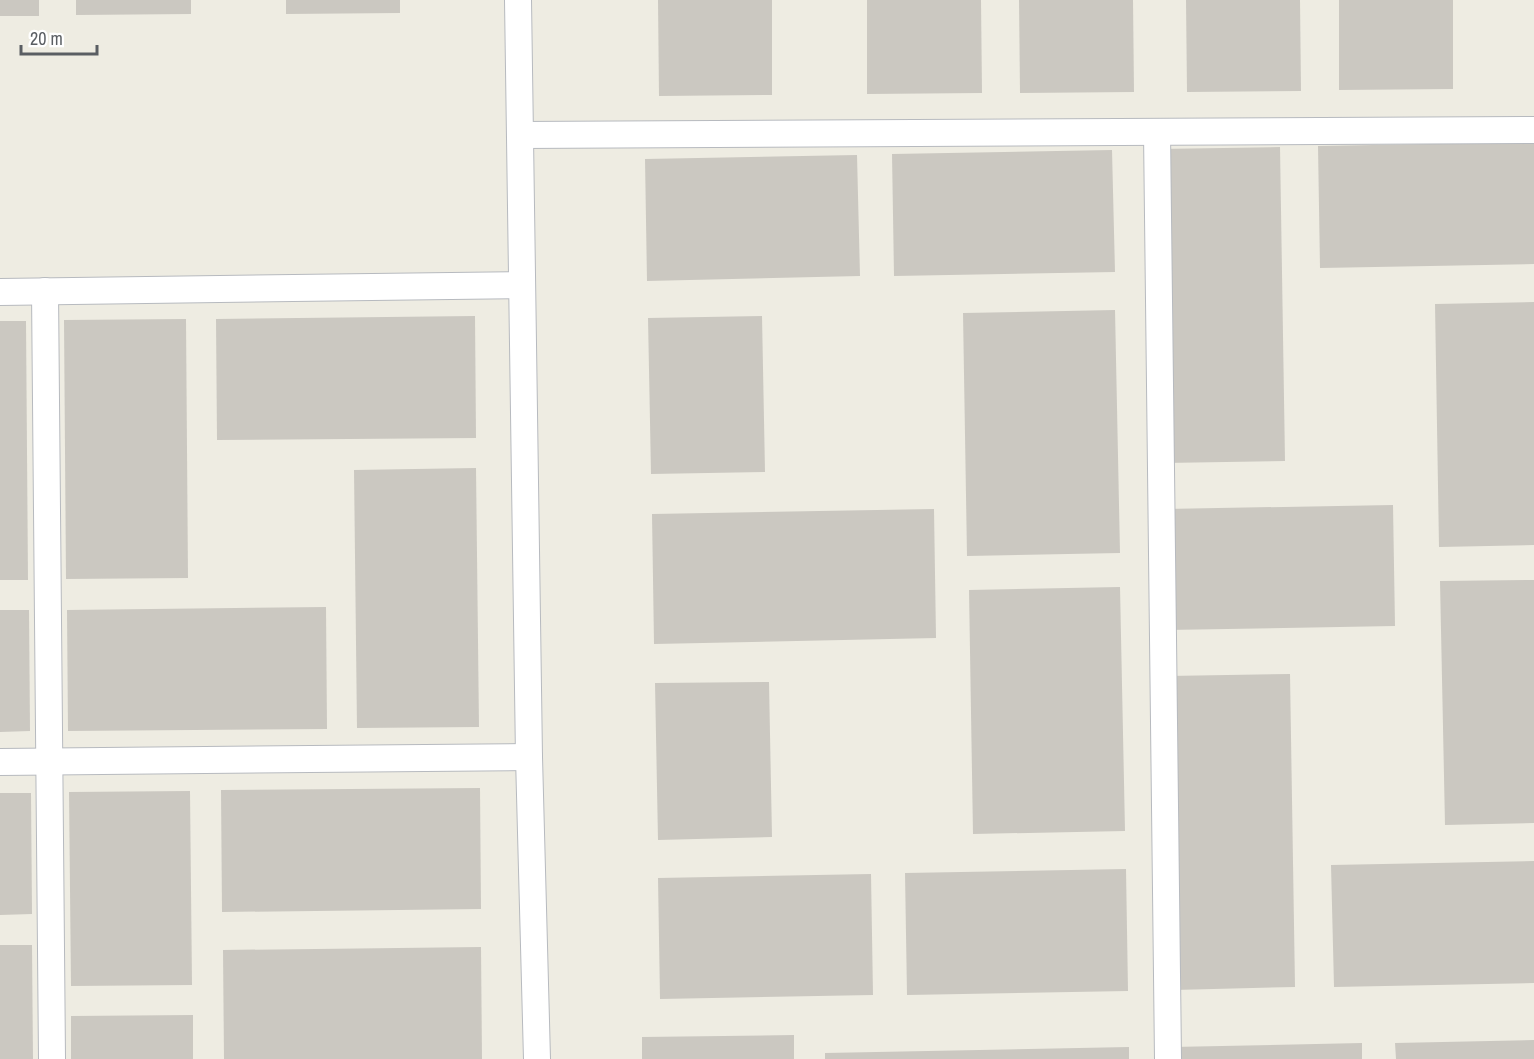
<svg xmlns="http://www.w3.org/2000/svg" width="1534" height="1059" viewBox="0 0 1534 1059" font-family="'Archivo Narrow',sans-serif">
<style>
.building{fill:#cbc8c1}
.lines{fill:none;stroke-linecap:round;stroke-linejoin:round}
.minor-casing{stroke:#b7babf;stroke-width:28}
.minor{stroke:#fff;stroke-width:26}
</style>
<rect width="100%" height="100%" fill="#eeece2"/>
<g class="building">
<rect x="0" y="0" width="39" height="16"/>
<polygon points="76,0 191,0 191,14 76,15"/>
<polygon points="286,0 400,0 400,13 286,14"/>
<polygon points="658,0 772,0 772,95 659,96"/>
<polygon points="867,0 981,0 982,93 867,94"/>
<polygon points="1019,0 1133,0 1134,92 1020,93"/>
<polygon points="1186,0 1300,0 1301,91 1187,92"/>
<polygon points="1339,0 1453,0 1453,89 1339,90"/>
<polygon points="1534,142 1534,264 1320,268 1318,146"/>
<polygon points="1280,147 1285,461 1164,463 1158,149"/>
<polygon points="1112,150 1115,272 894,276 892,154"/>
<polygon points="857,155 860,276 647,281 645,159"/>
<polygon points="1534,302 1534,545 1439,547 1435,304"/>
<polygon points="1115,310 1120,553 967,556 963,313"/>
<polygon points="475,316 476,438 217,440 216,319"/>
<polygon points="762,316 765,472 651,474 648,318"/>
<polygon points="186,319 188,578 66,579 64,320"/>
<polygon points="0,321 26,321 28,580 0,580"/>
<polygon points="476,468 479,727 357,728 354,470"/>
<polygon points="1393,505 1395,626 1167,630 1165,509"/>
<polygon points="934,509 936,638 654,644 652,514"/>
<polygon points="1534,580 1534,823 1445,825 1440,581"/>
<polygon points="1120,587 1125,831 973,834 969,590"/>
<polygon points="326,607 327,729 68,731 67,610"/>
<polygon points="0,610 29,610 30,731 0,732"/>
<polygon points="1290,674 1295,987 1174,990 1168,676"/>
<polygon points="769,682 772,837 658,840 655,683"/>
<polygon points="480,788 481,909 222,912 221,790"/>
<polygon points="190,791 192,985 71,986 69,792"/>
<polygon points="0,793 31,793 32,914 0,915"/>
<polygon points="1534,861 1534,983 1334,987 1331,865"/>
<polygon points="1126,869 1128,991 907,995 905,873"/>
<polygon points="871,874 873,995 660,999 658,878"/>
<polygon points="0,945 32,945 33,1059 0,1059"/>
<polygon points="481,947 482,1059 224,1059 223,950"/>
<polygon points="193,1015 193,1059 71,1059 71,1016"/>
<polygon points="794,1035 794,1059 642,1059 642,1037"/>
<polygon points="1534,1040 1534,1059 1396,1059 1395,1043"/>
<polygon points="1362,1043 1362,1059 1172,1059 1172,1047"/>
<polygon points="1129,1047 1129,1059 825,1059 825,1053"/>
</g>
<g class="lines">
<defs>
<g id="minor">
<polyline points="518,0 529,757 537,1059"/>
<polyline points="1157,132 1168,1059"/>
<polyline points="520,135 1534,130"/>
<polyline points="45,291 52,1059"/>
<polyline points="0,292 522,285"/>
<polyline points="0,762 529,757"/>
</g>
</defs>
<use href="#minor" class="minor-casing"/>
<use href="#minor" class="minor"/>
</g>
<path d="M21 45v9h76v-9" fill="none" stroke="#5a5e63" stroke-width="3"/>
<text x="30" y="45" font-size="18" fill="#5a5e63" stroke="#ffffff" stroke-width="4.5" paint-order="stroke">20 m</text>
</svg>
